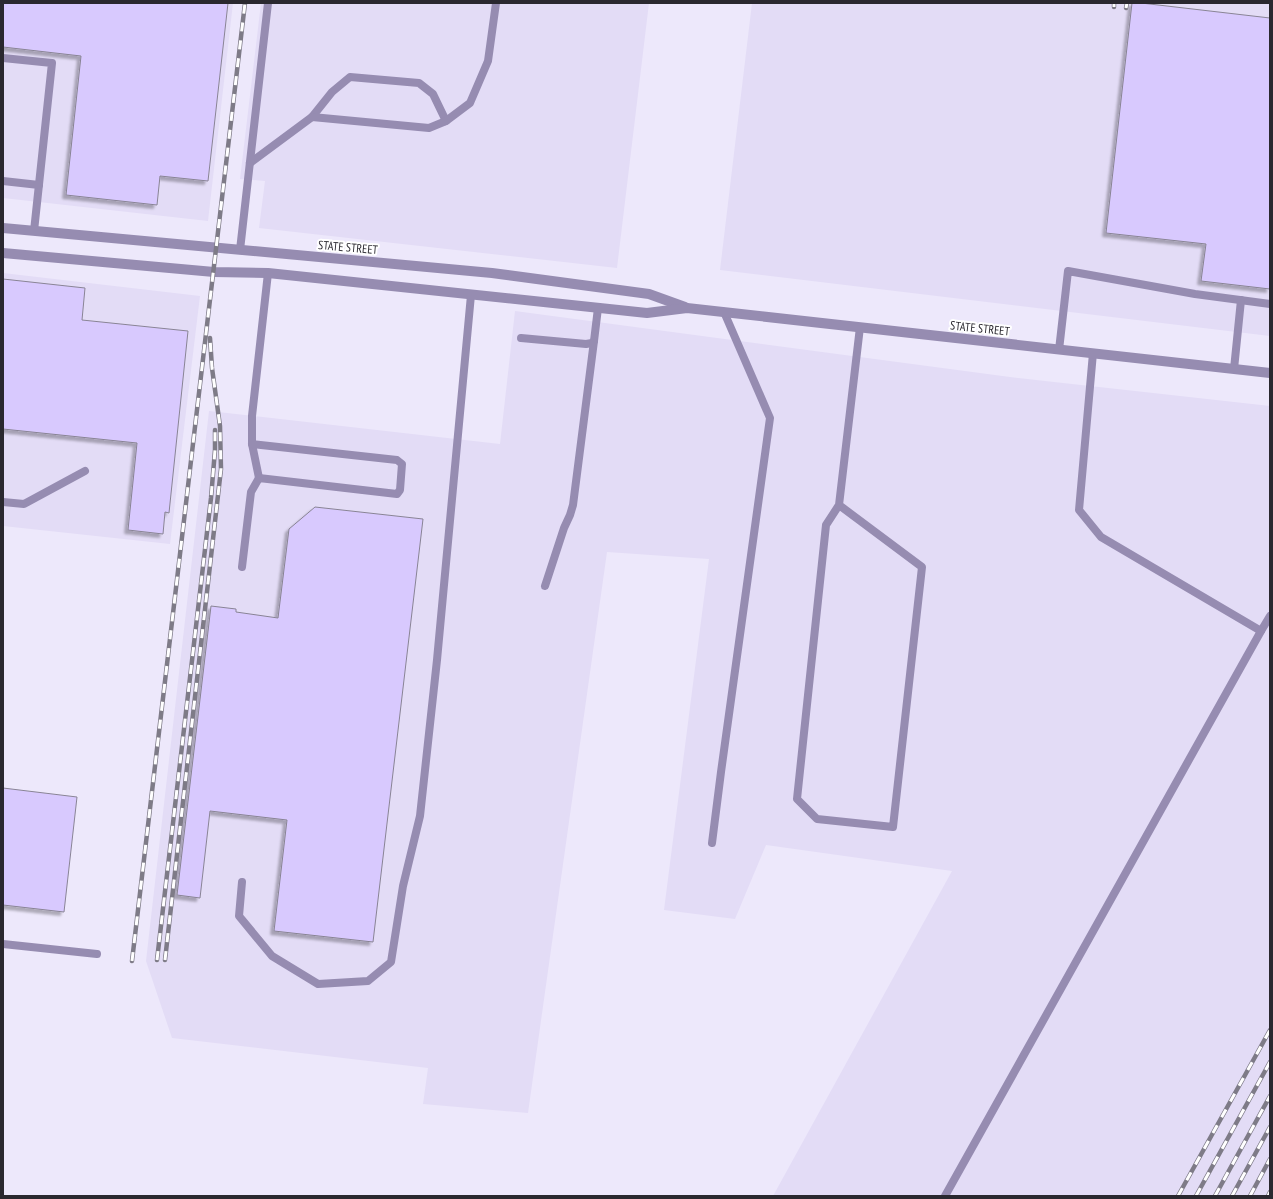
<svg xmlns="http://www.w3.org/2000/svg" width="1273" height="1199" viewBox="0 0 1273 1199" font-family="'PT Sans Narrow',sans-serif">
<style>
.built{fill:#e3dcf6}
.building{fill:#d8c9fe;stroke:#898495;filter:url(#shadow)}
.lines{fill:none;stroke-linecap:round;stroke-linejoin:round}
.service{stroke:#968cb1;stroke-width:8}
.tertiary{stroke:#968cb1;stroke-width:10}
.rail-casing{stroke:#7e7b87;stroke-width:4.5}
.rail{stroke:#fff;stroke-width:3;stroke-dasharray:9;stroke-linecap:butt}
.labels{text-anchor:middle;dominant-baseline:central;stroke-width:4;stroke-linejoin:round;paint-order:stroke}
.street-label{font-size:12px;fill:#2a282f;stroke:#fff}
</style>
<defs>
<filter id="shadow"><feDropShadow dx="-3.5" dy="3.5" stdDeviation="1" flood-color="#0004"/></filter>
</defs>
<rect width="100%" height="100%" fill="#ede8fb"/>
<g class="built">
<polygon points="3,3 233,3 208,221 3,198"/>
<polygon points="261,3 649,3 617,268 259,228 265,181 240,179"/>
<polygon points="752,3 1270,3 1270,336 720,270"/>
<polygon points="3,273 200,296 170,544 3,526"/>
<polygon points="515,311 1010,377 1270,406 1270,1196 773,1196 952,871 766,845 735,919 664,910 709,559 607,552 528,1113 423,1104 428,1068 172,1038 146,961 209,411 500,444"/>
</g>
<g class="building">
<polygon points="3,3 228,3 208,181 160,176 157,205 66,195 81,56 3,47"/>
<polygon points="1132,3 1141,3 1270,18 1270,289 1201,281 1206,244 1106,233"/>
<polygon points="3,279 85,288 82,320 188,331 169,513 165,512 163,534 128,530 137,443 3,429"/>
<polygon points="315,507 423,519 373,942 274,931 287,820 210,811 200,898 177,895 211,606 236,609 236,612 278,618 289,529"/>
<polygon points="3,788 77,797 64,912 3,905"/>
</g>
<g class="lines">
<g class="service">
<polyline points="3,58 52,63 34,231"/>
<polyline points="312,117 332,92 350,77 419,83 433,94 446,121"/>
<polyline points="250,163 312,117 429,128 446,121 470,103 488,61 496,3"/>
<polyline points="3,181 39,185"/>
<polyline points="240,250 268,3"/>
<polyline points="521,338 586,344 592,343 594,341 598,308"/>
<polyline points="1059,350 1068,271 1195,294 1270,304"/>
<polyline points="1234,369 1241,300"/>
<polyline points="252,444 259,478"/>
<polyline points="3,502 24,504 85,471"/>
<polyline points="839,505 922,567 893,827 817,819 797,799 826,525 839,505 860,327"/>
<polyline points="242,567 251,492 259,478 397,494 400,490 402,464 397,460 252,444 252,416 268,273"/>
<polyline points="545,586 564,528 570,515 573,505 594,341"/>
<polyline points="1261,631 1270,616"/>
<polyline points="712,843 721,772 770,418 724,312"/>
<polyline points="242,882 239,916 272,956 318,984 368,981 391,962 403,886 420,816 437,660 471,295"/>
<polyline points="3,944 97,954"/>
<polyline points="945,1196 1261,631 1101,537 1079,510 1093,353"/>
</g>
<g class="tertiary">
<polyline points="3,228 492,273 649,294 685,307"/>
<polyline points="3,253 214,272 268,273 647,313 687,308 1270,373"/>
</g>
<defs>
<g id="rail">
<polyline points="1114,7 1114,3"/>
<polyline points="1126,8 1127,3"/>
<polyline points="157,960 211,498 215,450 215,430"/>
<polyline points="165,960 221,469 220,426 212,368 210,338"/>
<polyline points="132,961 245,3"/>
<polyline points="1178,1196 1270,1030"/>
<polyline points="1196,1196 1270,1062"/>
<polyline points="1215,1196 1270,1096"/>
<polyline points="1232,1196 1270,1127"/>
<polyline points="1250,1196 1270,1159"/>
<polyline points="1268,1196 1270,1192"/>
</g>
</defs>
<use href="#rail" class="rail-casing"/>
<use href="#rail" class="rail"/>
</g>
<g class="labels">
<g class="street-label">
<text transform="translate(348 247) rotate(5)">STATE STREET</text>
<text transform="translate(980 328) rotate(6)">STATE STREET</text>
</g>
</g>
<rect width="1273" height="1199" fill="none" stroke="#2a282f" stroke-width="8"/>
</svg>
